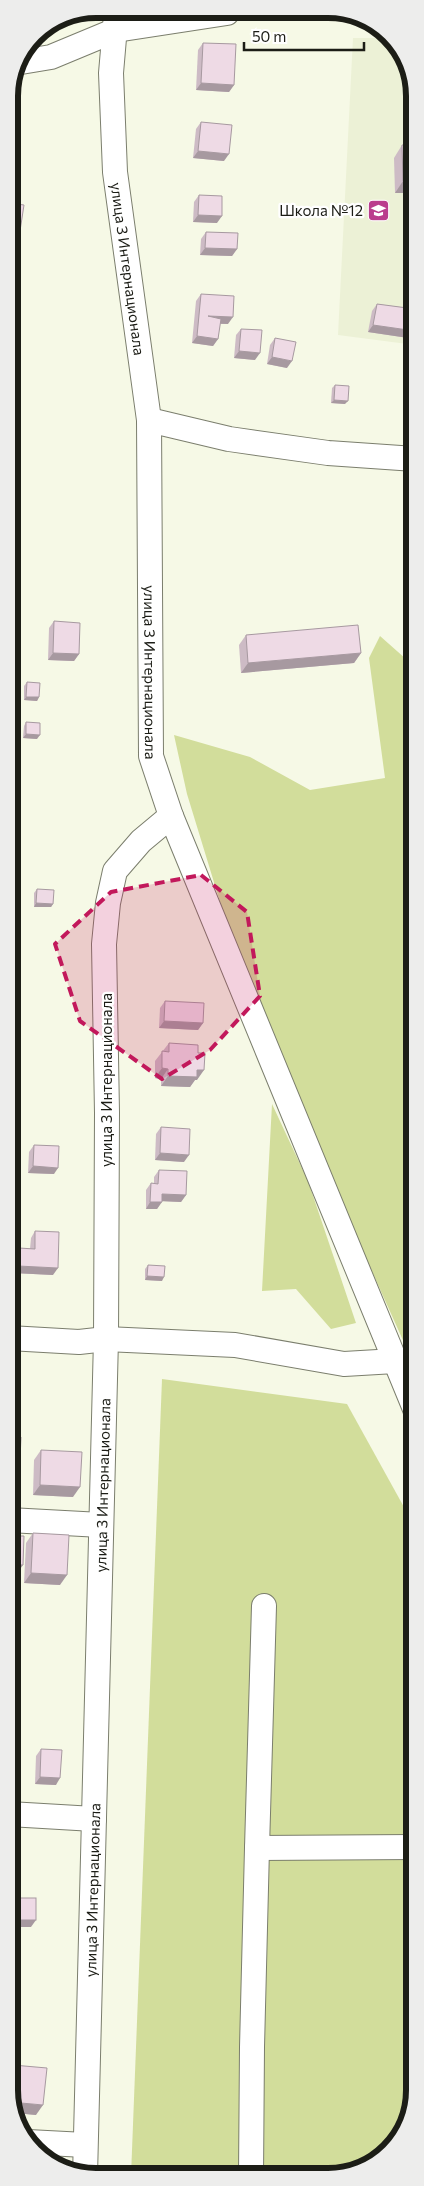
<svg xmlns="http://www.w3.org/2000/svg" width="424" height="2186" viewBox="0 0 424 2186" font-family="Commissioner,sans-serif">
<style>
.built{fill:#ecf1d6}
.green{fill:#d2dd9b}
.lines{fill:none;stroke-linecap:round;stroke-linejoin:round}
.minor-casing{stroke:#7b7e6d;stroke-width:26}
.minor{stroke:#fff;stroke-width:24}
.wall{fill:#cdbbc5}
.shaded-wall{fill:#a799a0}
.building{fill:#eedae5;stroke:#a799a0}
.marked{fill:#c2185b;fill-opacity:0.2;stroke:#c2185b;stroke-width:4;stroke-dasharray:10 6;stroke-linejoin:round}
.labels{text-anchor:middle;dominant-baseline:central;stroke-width:4.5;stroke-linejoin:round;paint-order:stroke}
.poi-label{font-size:15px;fill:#1c1d16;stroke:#fff;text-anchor:end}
.street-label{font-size:15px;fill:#1c1d16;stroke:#fff}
.rim{fill:none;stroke:#1c1d16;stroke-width:6}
</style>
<rect width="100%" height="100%" fill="#f6f9e6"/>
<polygon class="built" points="353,38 394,38 415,84 415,345 338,335"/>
<g class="green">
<polygon points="380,636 415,667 415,1367 250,1000 187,794 174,735 250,757 310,790 385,778 369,658"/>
<polygon points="272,1104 308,1181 356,1323 331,1329 296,1289 262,1291"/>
<polygon points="162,1379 347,1404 415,1527 415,2096 394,2148 340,2177 131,2176"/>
</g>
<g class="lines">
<defs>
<g id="minor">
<path id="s1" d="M116 15 111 73 115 172 149 420 151 756 171 816 415 1409"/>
<polyline points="21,62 51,57 116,30 227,13"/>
<polyline points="149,420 229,439 328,453 415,459"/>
<polyline points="9,1338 79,1342 106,1339 235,1345 344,1364 395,1361"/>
<polyline points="9,1520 101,1525"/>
<polyline points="264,1606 257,1848 415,1847"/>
<polyline points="9,1814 94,1819"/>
<polyline points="28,2142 85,2145"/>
<path id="s2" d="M85 2176 106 1339 107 1113 104 944 108 903 115 871 141 841 171 816"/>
<polyline points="251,2176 252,2047 257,1848"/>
</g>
</defs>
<use href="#minor" class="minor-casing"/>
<use href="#minor" class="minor"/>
</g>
<g class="wall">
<polygon points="203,43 234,85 229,92 196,90 198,50"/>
<polygon points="201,122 224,161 193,158 196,129"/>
<polygon points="402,145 415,193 395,193 394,158"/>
<polygon points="199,195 217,223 193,222 194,202"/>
<polygon points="206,232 237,249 232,256 200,255 201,239"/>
<polygon points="201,294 228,324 220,324 218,339 213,346 192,343 196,301"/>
<polygon points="377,304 415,309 415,339 368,332 372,311"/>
<polygon points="241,329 255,360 234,358 236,335"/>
<polygon points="275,338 287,368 267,364 270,345"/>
<polygon points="335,385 345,404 331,403 332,388"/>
<polygon points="54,621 79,654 74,661 48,660 49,628"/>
<polygon points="246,635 361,653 354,663 241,673 239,645"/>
<polygon points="27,682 39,697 37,701 24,700 24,686"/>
<polygon points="26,722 37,739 23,738 24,726"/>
<polygon points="37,889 53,904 51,907 34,907 34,893"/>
<polygon points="165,1001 203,1023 198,1030 159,1028 160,1008"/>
<polygon points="169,1043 197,1080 195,1080 190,1087 161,1086 161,1079 155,1078 155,1061"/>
<polygon points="161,1127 184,1162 155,1160 156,1134"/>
<polygon points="34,1145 54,1174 28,1173 29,1152"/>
<polygon points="159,1170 186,1195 181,1202 162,1201 157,1209 146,1209 146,1190 151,1183 154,1183 154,1177"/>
<polygon points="35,1231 53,1275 13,1273 14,1255 19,1248 30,1249 31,1238"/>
<polygon points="148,1265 162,1281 145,1280 145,1269"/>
<polygon points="41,1450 73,1497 33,1495 34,1460"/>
<polygon points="33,1533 60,1585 24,1583 26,1543"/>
<polygon points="41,1749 56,1785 35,1784 36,1756"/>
<polygon points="13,2065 36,2115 15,2113 9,2102 9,2069"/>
</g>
<g class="shaded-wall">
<polygon points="201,83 234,85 229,92 196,90"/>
<polygon points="198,151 229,154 224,161 193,158"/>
<polygon points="403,181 415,181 415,193 395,193"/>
<polygon points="198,215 222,216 217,223 193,222"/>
<polygon points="9,230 20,231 15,238 9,237"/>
<polygon points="205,248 237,249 232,256 200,255"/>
<polygon points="9,275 13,275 9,282"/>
<polygon points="208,316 233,317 228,324 203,323"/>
<polygon points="373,325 415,331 415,339 368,332"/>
<polygon points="197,336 218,339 213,346 192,343"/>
<polygon points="239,351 260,353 255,360 234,358"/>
<polygon points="272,357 292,361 287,368 267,364"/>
<polygon points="334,400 348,401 345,404 331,403"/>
<polygon points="53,653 79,654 74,661 48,660"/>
<polygon points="361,653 354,663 241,673 248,663"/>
<polygon points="26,697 39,697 37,701 24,700"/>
<polygon points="26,734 40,735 37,739 23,738"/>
<polygon points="36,903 53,904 51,907 34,907"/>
<polygon points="9,926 13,927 9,932"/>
<polygon points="164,1021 203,1023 198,1030 159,1028"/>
<polygon points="162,1068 168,1069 161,1079 155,1078"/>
<polygon points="197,1070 204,1070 197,1080 195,1080 190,1087 161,1086 168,1076"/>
<polygon points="160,1153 189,1155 184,1162 155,1160"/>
<polygon points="33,1166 58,1168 54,1174 28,1173"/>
<polygon points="162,1194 186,1195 181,1202 158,1201"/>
<polygon points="150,1202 162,1202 157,1209 146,1209"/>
<polygon points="9,1217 17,1218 12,1225 9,1225"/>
<polygon points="18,1266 58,1268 53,1275 13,1273"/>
<polygon points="147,1276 164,1277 162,1281 145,1280"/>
<polygon points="9,1481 19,1482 12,1492 9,1492"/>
<polygon points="40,1485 80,1487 73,1497 33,1495"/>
<polygon points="9,1564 23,1565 18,1572 9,1571"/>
<polygon points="31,1573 67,1575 60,1585 24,1583"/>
<polygon points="40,1777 60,1778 56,1785 35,1784"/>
<polygon points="9,1920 36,1920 31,1927 9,1927"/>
<polygon points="10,2102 43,2105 36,2115 15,2113"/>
</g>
<g class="building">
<polygon points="203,43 236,44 234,85 201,83"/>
<polygon points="201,122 232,125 229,154 198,151"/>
<polygon points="9,130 16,132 10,159 9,159"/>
<polygon points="402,145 415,145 415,181 403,181"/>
<polygon points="199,195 222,196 222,216 198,215"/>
<polygon points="9,203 24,205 20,231 9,230"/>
<polygon points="206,232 238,233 237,249 205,248"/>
<polygon points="9,252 16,253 13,275 9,275"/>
<polygon points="201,294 234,296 233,317 208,316 221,319 218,339 197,336"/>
<polygon points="377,304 415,309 415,331 373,325"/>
<polygon points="241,329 262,330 260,353 239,351"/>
<polygon points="275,338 296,342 292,361 272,357"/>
<polygon points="335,385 349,386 348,401 334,400"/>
<polygon points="54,621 80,623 79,654 53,653"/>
<polygon points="358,625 361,653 248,663 246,635"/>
<polygon points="27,682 40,683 39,697 26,697"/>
<polygon points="26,722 40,723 40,735 26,734"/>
<polygon points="37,889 54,890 53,904 36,903"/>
<polygon points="9,907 14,908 13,927 9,926"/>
<polygon points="165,1001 204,1003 203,1023 164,1021"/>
<polygon points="169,1043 198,1045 198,1053 205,1053 204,1070 197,1070 197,1077 168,1076 168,1069 162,1068 162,1051 169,1052"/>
<polygon points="161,1127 190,1129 189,1155 160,1153"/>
<polygon points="34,1145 59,1146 58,1168 33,1166"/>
<polygon points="159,1170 187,1171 186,1195 162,1194 162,1202 150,1202 151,1183 158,1184"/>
<polygon points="9,1198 18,1199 17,1218 9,1217"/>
<polygon points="35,1231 59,1232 58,1268 18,1266 19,1248 35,1249"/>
<polygon points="148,1265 165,1266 164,1277 147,1276"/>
<polygon points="9,1437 21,1437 19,1482 9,1481"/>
<polygon points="41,1450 82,1452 80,1487 40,1485"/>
<polygon points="33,1533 69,1535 67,1575 31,1573"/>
<polygon points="9,1536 24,1536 23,1565 9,1564"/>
<polygon points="41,1749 62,1750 60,1778 40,1777"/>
<rect x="9" y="1898" width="27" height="22"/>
<polygon points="13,2065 47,2068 43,2105 10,2102"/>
</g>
<path class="marked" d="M201 875 247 912 260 996 210 1050 162 1079 80 1021 55 944 111 892Z"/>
<defs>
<symbol id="school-square" viewBox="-11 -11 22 22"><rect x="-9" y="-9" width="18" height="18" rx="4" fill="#ba3d8d" stroke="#fff"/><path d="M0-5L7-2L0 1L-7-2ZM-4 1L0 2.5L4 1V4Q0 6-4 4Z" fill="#fff"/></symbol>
</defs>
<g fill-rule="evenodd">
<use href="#school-square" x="366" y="198" width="25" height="25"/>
</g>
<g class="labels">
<g class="poi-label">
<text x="363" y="210">Школа №12</text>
</g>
<g class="street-label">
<text stroke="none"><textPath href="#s1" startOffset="255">улица 3 Интернационала</textPath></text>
<text stroke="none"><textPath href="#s1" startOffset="660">улица 3 Интернационала</textPath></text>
<text transform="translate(106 1080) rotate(-90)">улица 3 Интернационала</text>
<text stroke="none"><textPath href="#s2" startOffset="691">улица 3 Интернационала</textPath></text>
<text stroke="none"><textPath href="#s2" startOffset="286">улица 3 Интернационала</textPath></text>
</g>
</g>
<path d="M0 0H424V2186H0ZM96 18H328A78 78 0 0 1 406 96V2090A78 78 0 0 1 328 2168H96A78 78 0 0 1 18 2090V96A78 78 0 0 1 96 18Z" fill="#ededec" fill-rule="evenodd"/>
<path class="rim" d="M96 18H328A78 78 0 0 1 406 96V2090A78 78 0 0 1 328 2168H96A78 78 0 0 1 18 2090V96A78 78 0 0 1 96 18Z"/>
<path d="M244 42v8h120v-8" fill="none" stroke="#1c1d16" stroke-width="2.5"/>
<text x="252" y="42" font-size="15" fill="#1c1d16" stroke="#ffffff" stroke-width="4" paint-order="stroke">50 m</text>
</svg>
